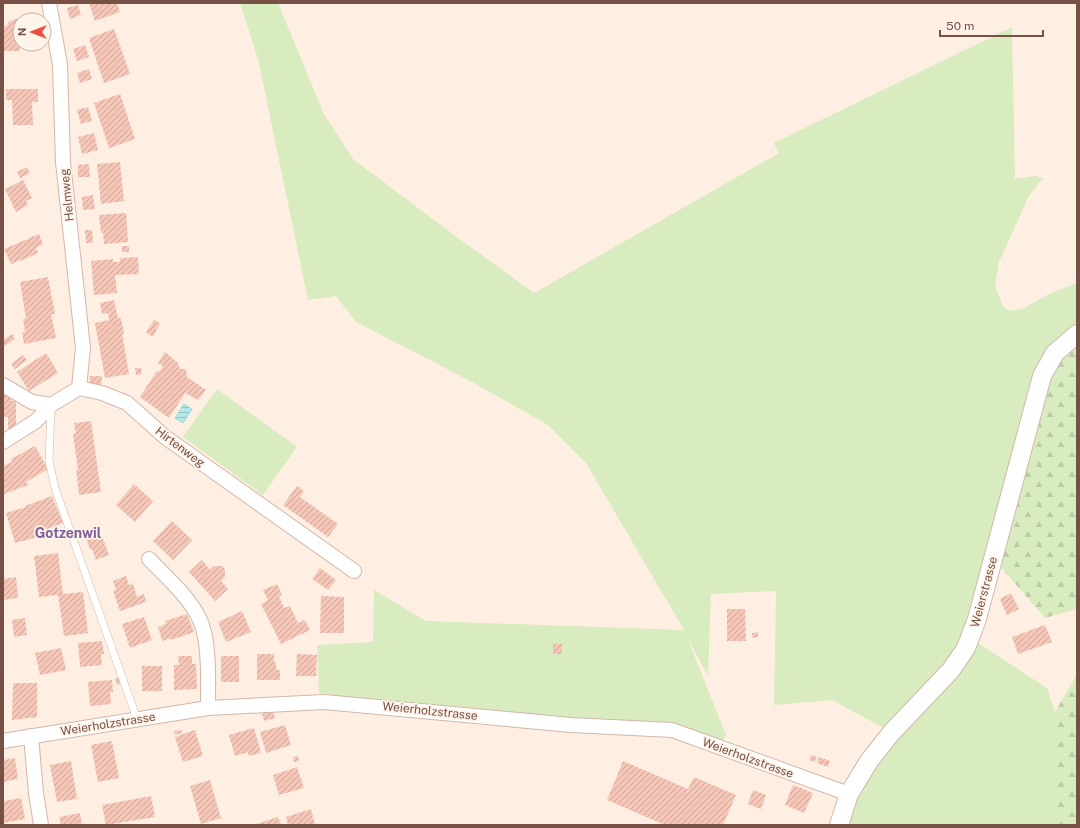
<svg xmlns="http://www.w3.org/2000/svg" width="1080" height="828" viewBox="0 0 1080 828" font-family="'Public Sans',sans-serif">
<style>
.grass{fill:#d8ecc0}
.forest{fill:url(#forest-firs)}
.water{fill:url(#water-rules);stroke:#9bdadb}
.building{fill:url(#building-hatch)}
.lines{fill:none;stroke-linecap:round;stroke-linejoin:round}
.service-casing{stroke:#d2b7aa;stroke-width:8}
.minor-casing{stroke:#d2b7aa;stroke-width:16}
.tertiary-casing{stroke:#d2b7aa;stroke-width:20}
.service{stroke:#fff;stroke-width:7}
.minor{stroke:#fff;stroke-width:14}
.tertiary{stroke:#fff;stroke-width:18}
.labels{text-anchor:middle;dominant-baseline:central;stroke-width:3.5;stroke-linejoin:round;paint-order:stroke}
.street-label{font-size:12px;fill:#775146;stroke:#fff4ea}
.quarter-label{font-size:14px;font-weight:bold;fill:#80619c;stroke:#fff4ea}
</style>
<defs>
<pattern id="forest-firs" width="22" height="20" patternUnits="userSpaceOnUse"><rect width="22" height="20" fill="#d8ecc0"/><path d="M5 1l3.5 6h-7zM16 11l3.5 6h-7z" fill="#bdcca6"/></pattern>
<pattern id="water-rules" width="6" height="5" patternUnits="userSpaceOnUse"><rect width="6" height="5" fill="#b5e9e9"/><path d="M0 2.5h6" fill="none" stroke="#98bfbf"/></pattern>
<pattern id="building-hatch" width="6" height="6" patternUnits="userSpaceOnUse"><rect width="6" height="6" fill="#f5c7b8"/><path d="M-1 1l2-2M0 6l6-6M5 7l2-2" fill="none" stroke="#cba497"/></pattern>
</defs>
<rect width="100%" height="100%" fill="#feefe2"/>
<g class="grass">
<polygon points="240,3 278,3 324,114 353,159 450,232 534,293 779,153 774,143 1012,27 1015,179 1035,176 1043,178 1029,196 999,262 995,286 1003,306 1009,311 1022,309 1051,293 1077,283 1077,334 971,636 981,645 1047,688 1055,712 1055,825 845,825 854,794 895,734 832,700 774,705 776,591 711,594 708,676 687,637 726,735 724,740 719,741 390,703 319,693 317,645 373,642 374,590 426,621 684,630 586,463 548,425 474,383 356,322 336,296 308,300 258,59"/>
<polygon points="217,389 297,447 263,495 183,437"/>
</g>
<g class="forest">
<polygon points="1077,334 1077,609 1045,618 993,558 1034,404"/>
<polygon points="1076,676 1077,676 1077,825 1055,825 1055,712"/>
</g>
<polygon class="water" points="184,404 192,409 183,423 175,418"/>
<g class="building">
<polygon points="89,3 117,3 120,12 95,21"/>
<polygon points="78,5 81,15 70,19 67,8"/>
<polygon points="22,17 27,17 27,20 20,20 20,51 3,51 3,26 7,26 8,22"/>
<polygon points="114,29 130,74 104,83 89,38"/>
<polygon points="85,45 89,57 77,61 73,49"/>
<polygon points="89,69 92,79 80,83 77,73"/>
<polygon points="6,89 38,89 38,102 32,102 33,125 13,125 12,100 6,100"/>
<polygon points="120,94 135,139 109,148 94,103"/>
<polygon points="88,107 92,121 81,124 77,110"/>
<polygon points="94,133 98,150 82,154 78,137"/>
<polygon points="120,162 124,201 101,204 97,164"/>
<polygon points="89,164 90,177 78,177 78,165"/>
<polygon points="27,167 30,173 20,178 17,172"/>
<polygon points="23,180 32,198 26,201 28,205 16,212 5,189"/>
<polygon points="93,195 95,209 83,210 82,197"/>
<polygon points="126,213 128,242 104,244 103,232 101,233 99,215"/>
<polygon points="85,230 92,230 93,243 86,243"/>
<polygon points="39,234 43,244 36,248 38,253 20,261 20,260 11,264 4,249"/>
<rect x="122" y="246" width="7" height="6"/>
<polygon points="138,257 139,274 115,275 117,293 94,295 91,261 113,259 113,262 120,262 120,258"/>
<polygon points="48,277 55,314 51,314 56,338 24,344 22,332 25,332 23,319 26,319 20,282"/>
<polygon points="114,300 118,318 121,318 124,333 122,334 129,374 105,378 95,323 109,320 108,313 102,314 100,303"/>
<polygon points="154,320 160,323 153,337 146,332"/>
<polygon points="12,334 15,339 3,347 3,340"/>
<polygon points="165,352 178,363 180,369 186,369 187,377 206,390 198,400 185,393 169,418 140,397 156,372 160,371 163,366 158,363"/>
<polygon points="46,353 58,373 29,391 17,372"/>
<polygon points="23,355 27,360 15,369 11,364"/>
<polygon points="135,368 141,368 142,374 136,375"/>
<polygon points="90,376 102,376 101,387 89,386"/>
<polygon points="3,395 11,395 11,401 16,401 16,429 8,429 8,417 3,417"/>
<polygon points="91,421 101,492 79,495 76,470 78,470 73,434 76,434 74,423"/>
<polygon points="35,446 48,469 26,482 28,485 4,494 3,492 3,466 12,462 11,459"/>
<polygon points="134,484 153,501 135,522 116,505"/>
<polygon points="297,486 304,491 300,497 338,524 328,537 283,505"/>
<polygon points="52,496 63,523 40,532 41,536 15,543 6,513 26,507 25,506"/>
<polygon points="172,521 192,540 173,560 153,541"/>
<polygon points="99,528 109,555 96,560 92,549 90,550 86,537 88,537 87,533"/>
<polygon points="58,553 63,594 83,592 88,633 64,636 58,595 39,597 34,556"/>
<polygon points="202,560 210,570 214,566 222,566 225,569 225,577 221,581 228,589 215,601 189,572"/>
<polygon points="320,568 336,580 328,590 312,579"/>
<polygon points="126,576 129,585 133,584 137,597 144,594 146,602 120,611 113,591 116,590 113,581"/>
<polygon points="16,577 18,598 3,600 3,579"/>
<polygon points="277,584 282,595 279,596 284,608 290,606 298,623 305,620 310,630 281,644 261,604 268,600 263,590"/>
<polygon points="1011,593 1019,609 1007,615 1000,599"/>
<polygon points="321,596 344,597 344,633 320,633"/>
<polygon points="727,609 745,609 746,641 727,641"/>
<polygon points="242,611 251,632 226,642 218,622"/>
<polygon points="187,614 194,632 171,640 171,638 162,641 158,627 166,624 165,621"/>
<polygon points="144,617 152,640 130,648 122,624"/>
<polygon points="25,618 27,635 14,637 12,620"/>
<polygon points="1045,625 1052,642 1018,654 1012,637"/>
<polygon points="758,632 758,637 752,638 752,633"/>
<polygon points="102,641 104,654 101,654 102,665 80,667 78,643"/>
<rect x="553" y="644" width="9" height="10"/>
<polygon points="61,648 66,670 40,675 35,653"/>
<polygon points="257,654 274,654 274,662 276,662 276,670 280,670 280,680 257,680"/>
<polygon points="297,654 317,655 316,676 296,676"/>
<polygon points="178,656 192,656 192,664 196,664 197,689 174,690 174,665 179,665"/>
<rect x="221" y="656" width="18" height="26"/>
<rect x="142" y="666" width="20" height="25"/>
<polygon points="119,677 122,683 117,685 115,678"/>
<polygon points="112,680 113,692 110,692 111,704 90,706 88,682"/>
<polygon points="13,683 37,683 37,717 12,720"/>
<polygon points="273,711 275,718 264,721 262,714"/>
<polygon points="285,725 291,745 266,753 260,732"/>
<polygon points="254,728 261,753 249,756 248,752 235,756 229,735"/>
<polygon points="181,730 182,733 175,735 174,731"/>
<polygon points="195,730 203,756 183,762 175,737"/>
<polygon points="112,741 119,778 98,782 91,745"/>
<polygon points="811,755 817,757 815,762 809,760"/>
<polygon points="298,756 299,761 294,762 293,757"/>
<polygon points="819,757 830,761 828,767 817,763"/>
<polygon points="15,758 18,779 3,782 3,760"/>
<polygon points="71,761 77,799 57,802 50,765"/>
<polygon points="623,761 688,789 694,777 736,795 723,825 665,825 607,800"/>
<polygon points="297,767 304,788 279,795 273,775"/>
<polygon points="210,780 221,818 201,824 190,786"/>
<polygon points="793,785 813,793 804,813 785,805"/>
<polygon points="753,790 766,795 761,809 748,804"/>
<polygon points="151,796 155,817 106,825 102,805"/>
<polygon points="21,798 25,819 3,823 3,801"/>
<polygon points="311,809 315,825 288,825 286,817"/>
<polygon points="80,813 82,825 61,825 59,817"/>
<polygon points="278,817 281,825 253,825"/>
</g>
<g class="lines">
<defs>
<polyline id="service" points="51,406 49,461 55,488 137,719"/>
<g id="minor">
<polyline points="49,3 60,65 63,162 83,348 79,388"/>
<polyline points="3,385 32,402 51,405"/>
<polyline points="3,442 36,421 51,405 79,388 102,393 127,403 165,437 354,571"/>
<path d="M149 559C167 578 189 596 200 620 210 641 208 684 208 708"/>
<polyline points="31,736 36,793 41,825"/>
<polyline points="3,741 208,708 324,702 571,725 672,730 849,794"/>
</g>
<polyline id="tertiary" points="839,825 849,794 869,761 892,732 951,670 966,648 977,619 1042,376 1055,353 1077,334"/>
</defs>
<use href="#service" class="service-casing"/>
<use href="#minor" class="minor-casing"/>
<use href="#tertiary" class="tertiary-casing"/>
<use href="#service" class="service"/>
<use href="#minor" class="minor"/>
<use href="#tertiary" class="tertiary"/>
</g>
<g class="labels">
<g class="street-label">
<text transform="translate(67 195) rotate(-96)">Helmweg</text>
<text transform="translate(180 447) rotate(37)">Hirtenweg</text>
<text transform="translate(984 592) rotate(-75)">Weierstrasse</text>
<text transform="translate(430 711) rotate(6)">Weierholzstrasse</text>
<text transform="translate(108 724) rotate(-9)">Weierholzstrasse</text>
<text transform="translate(748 758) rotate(20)">Weierholzstrasse</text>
</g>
<g class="quarter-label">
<text x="68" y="533">Gotzenwil</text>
</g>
</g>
<rect width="1080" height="828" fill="none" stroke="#775146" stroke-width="8"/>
<g transform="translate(32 32) rotate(270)"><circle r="19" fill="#fff4ea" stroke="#c9b3a8"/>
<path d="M0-3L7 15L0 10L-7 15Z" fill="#f14d3e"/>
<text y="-6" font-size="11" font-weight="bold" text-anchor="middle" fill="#775146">N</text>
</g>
<path d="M940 30v6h103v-6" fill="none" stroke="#775146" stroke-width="2"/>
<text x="946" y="30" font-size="12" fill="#775146" stroke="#fff4ea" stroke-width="3" paint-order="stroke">50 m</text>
</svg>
